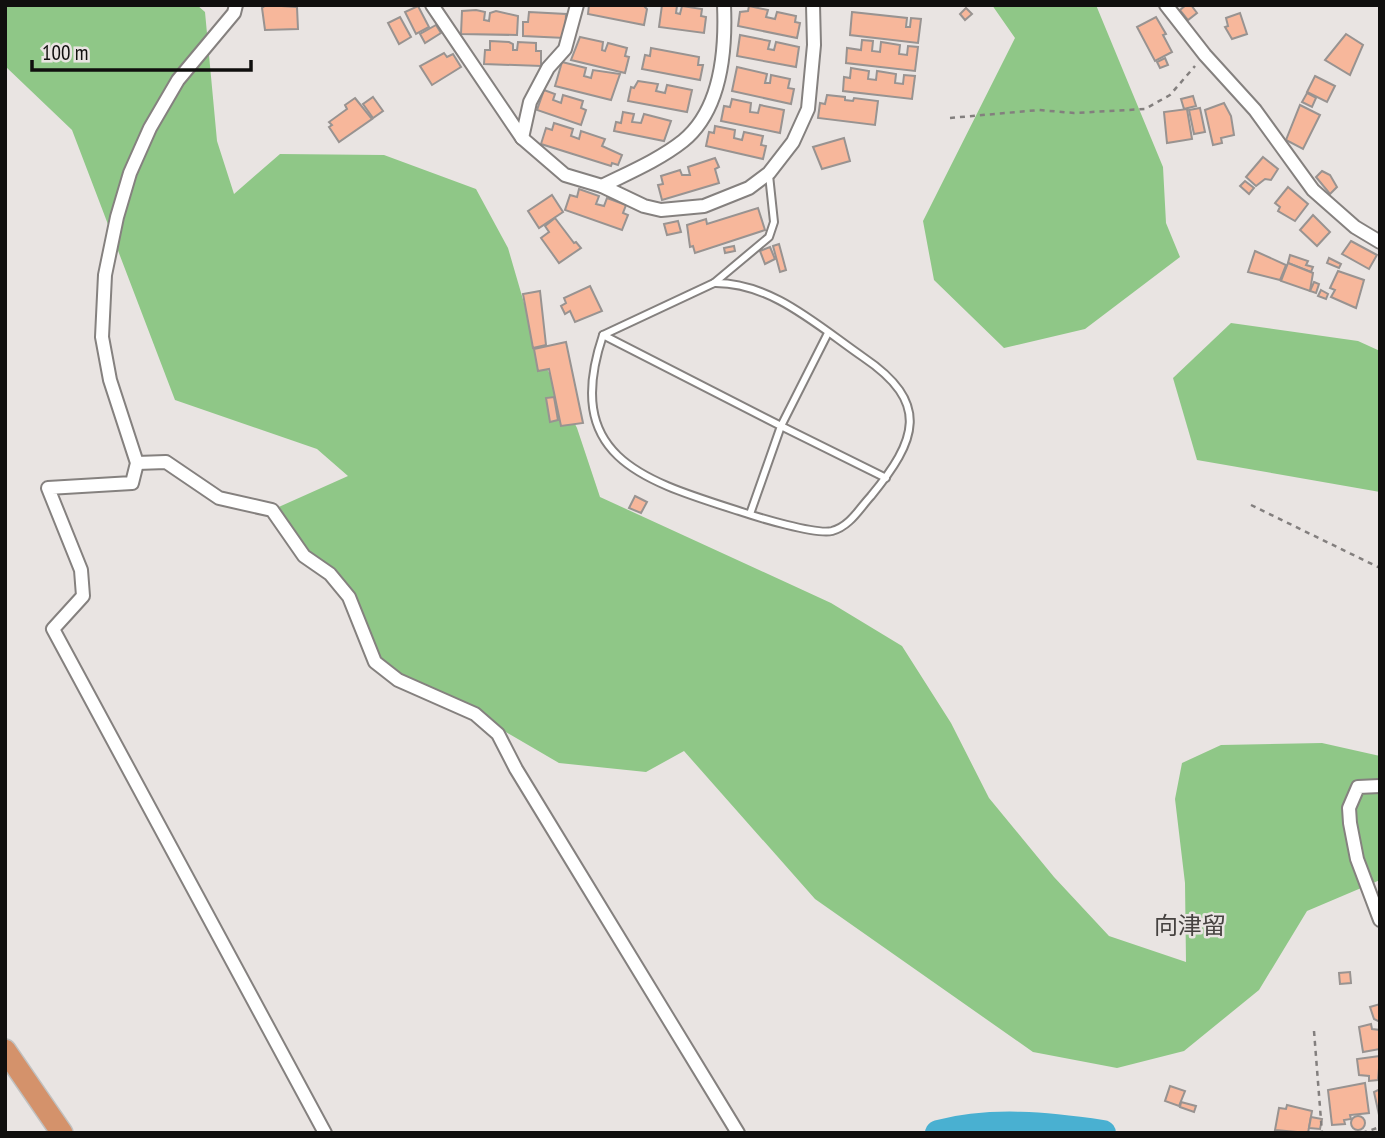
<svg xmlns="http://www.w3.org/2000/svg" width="1385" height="1138" viewBox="0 0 1385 1138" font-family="'PT Sans Narrow','Noto Sans JP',sans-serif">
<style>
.forest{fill:#8fc787}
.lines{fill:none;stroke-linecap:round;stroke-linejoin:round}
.river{stroke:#49b0d1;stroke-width:26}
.building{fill:#f7b79b;stroke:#989391;stroke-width:2}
.service-casing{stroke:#85817f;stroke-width:10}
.minor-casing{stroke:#85817f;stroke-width:16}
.trunk-casing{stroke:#c1c1c0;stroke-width:24}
.path{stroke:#837f7e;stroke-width:2.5;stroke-dasharray:5 5;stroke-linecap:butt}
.service{stroke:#fff;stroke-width:6}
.minor{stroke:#fff;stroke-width:12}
.trunk{stroke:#d4926b;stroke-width:21}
.labels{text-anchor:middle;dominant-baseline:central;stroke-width:5;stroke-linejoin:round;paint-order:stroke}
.quarter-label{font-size:24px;fill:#464240;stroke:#e9e4e2}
</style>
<rect width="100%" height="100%" fill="#e9e4e2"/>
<g class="forest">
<polygon points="5,5 197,5 205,12 217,141 234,194 280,154 384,155 476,189 508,248 538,351 577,428 600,497 831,603 902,646 951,723 989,798 1054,877 1109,936 1186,962 1185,883 1175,799 1182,763 1221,745 1322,743 1380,756 1380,880 1307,911 1259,990 1184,1051 1117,1068 1033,1052 815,899 684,751 646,772 559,763 475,714 375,662 349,597 304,556 272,510 348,476 317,449 175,400 72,130 5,66"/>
<polygon points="992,5 1096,5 1163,167 1166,223 1180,257 1085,329 1004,348 934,280 923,221 1015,38"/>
<polygon points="1231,323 1358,341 1380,351 1380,492 1197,460 1173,378"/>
</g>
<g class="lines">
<path class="river" d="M938 1133C992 1119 1048 1125 1103 1133"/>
</g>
<g class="building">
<polygon points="266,5 297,7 298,29 265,30 262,8"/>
<polygon points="589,5 643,5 647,9 644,25 588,14"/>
<polygon points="662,5 677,6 676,13 680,14 682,6 702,9 701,16 706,17 704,33 659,27"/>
<polygon points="1186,5 1191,5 1197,13 1188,20 1180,10"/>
<polygon points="418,6 429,27 416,34 405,12"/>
<polygon points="749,6 768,10 766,17 775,19 777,12 796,16 795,22 800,23 797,38 738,26 740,12 748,11"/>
<polygon points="966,8 972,14 965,20 960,14"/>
<polygon points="476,10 485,12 484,20 489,21 490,13 496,11 518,16 517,35 461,34 462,11"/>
<polygon points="529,12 566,14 565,38 523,36 523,22 528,22"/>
<polygon points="852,12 907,18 906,27 910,27 911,18 921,19 918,43 850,35"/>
<polygon points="1240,13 1247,34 1232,39 1225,27 1228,26 1226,18"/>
<polygon points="400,17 411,37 399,44 388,23"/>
<polygon points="1156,17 1166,34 1163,35 1172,52 1155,61 1137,27"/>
<polygon points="436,25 441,33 425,43 420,34"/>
<polygon points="1346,34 1363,45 1350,75 1325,60"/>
<polygon points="740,35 770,41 768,49 774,50 776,42 799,47 796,67 737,56"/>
<polygon points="580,37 603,42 602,50 605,51 608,43 627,48 625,56 629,57 625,73 571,60"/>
<polygon points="862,40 873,41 872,51 880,52 881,42 900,45 899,54 907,55 908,46 918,47 915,71 846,63 847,48 861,50"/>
<polygon points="490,41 509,42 513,44 513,50 517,50 518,42 536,43 536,51 541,51 541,66 484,64 485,50 490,50"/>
<polygon points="651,48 699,57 698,65 703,65 700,80 642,69 645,55 650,56"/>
<polygon points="444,53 447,57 453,54 461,67 432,85 420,66"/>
<polygon points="1165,58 1168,65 1160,68 1157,62"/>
<polygon points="562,62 586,68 584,76 591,78 593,70 620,74 611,100 555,86"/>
<polygon points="737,67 767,74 765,83 770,83 771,75 790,79 788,88 794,89 791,104 732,91"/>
<polygon points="851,68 869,71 868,79 876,80 877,71 896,74 895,83 903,84 904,75 915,76 912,99 843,91 844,77 850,78"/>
<polygon points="1315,76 1335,86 1327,102 1307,92"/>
<polygon points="638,81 658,84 656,91 665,93 667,85 692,90 687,112 628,101 631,87 634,88"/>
<polygon points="544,90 555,94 553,100 561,103 563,95 583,101 581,108 586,110 581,125 537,110"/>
<polygon points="1307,93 1316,98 1312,107 1302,102"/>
<polygon points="827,95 845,97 845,100 853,101 854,98 878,101 875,125 818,118 820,103 825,104"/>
<polygon points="1193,96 1196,106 1184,109 1181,99"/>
<polygon points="373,97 383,111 373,118 363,104"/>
<polygon points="355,98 372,119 339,142 329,127 332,125 329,122 347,109 345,105"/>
<polygon points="732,99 751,103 750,112 758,113 760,105 784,110 780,133 721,121 724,106 730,107"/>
<polygon points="1224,103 1231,116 1234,135 1221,138 1222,143 1213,145 1205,110"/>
<polygon points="1300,105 1320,115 1303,149 1286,140"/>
<polygon points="1200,108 1205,132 1194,134 1189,110"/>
<polygon points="1187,109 1192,139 1167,143 1164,112"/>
<polygon points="623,112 634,114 632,122 641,123 644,114 671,121 664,141 614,131 616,122 621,123"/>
<polygon points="554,123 573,129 571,136 579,139 581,131 605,139 602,146 622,155 618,165 612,163 611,166 541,144 546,128 552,130"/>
<polygon points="715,126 735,130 734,138 742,140 744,132 763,136 761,145 766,146 763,159 706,146 709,132 714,133"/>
<polygon points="844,138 850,161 822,169 813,147"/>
<polygon points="1263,157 1278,169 1271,180 1265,179 1256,186 1246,177"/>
<polygon points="715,158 719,167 715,169 719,183 662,200 658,185 663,184 661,176 680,170 682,175 690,175 688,167"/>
<polygon points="1322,171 1330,175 1337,187 1330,194 1316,177"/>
<polygon points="1245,181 1254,188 1249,194 1240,186"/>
<polygon points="1288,187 1308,204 1295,221 1278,211 1280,207 1275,203"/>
<polygon points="579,189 599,196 596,204 604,206 607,198 626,205 623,213 628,215 622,230 565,210 570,195 577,197"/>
<polygon points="552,195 563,212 539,228 528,211"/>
<polygon points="758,208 765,230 695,253 693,246 690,247 687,225 706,219 707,224"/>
<polygon points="1313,215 1330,232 1317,246 1300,230"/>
<polygon points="555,218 574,243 576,242 581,248 559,263 541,238 549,232 545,226"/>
<polygon points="678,221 681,232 667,235 664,224"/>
<polygon points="1351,241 1377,255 1369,269 1342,254"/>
<polygon points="779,244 786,270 780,272 773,246"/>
<polygon points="734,246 735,251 725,253 724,248"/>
<polygon points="770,247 775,259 765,264 760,251"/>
<polygon points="1255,251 1286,265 1280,280 1248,272"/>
<polygon points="1290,255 1308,261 1306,265 1313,267 1311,272 1288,263"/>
<polygon points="1329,258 1341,264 1339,268 1327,263"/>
<polygon points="1288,263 1313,273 1310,291 1281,281"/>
<polygon points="1338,271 1364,280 1356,308 1331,297 1335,290 1330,288"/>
<polygon points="1314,282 1319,284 1316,293 1310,291"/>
<polygon points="590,286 602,311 575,322 570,311 565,314 561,306 566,303 564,298"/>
<polygon points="1321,290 1328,294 1326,299 1318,296"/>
<polygon points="540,291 546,345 533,348 523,294"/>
<polygon points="566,342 583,423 561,426 549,369 538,371 534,349"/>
<polygon points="554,397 558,420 550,422 546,398"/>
<polygon points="635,496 647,502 641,513 629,508"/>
<polygon points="1350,972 1351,983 1340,984 1339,973"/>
<polygon points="1380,1004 1380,1022 1374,1019 1370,1007"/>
<polygon points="1371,1024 1372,1029 1380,1030 1380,1049 1363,1052 1359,1027"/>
<polygon points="1380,1056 1378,1080 1369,1081 1369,1076 1359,1075 1357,1059"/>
<polygon points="1365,1083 1369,1113 1350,1115 1351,1119 1344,1120 1345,1124 1332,1125 1328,1090"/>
<polygon points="1170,1086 1185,1091 1179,1106 1165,1101"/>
<polygon points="1380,1089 1380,1115 1379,1115 1374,1092"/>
<polygon points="1181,1102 1196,1106 1194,1112 1180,1107"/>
<polygon points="1287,1105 1312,1111 1308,1133 1275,1130 1279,1108 1286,1109"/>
<circle cx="1358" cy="1123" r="7"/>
<polygon points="1311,1117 1322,1119 1320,1129 1309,1128"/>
</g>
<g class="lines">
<defs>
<g id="service">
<path d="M714 283C771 282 818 326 863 357 931 403 917 440 871 496 859 509 850 526 832 531 816 535 757 517 739 511 642 480 562 457 603 335Z"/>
<polyline points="714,283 769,237 774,222 769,175"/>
<polyline points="828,333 781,426 886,478"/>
<polyline points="603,335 781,426 750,514"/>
</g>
<g id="minor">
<polyline points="236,5 234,13 178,80 150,128 130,173 117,217 105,275 102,337 110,380 137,463 132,483 48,488 81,570 83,596 53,629 325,1133"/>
<polyline points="432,5 522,138 565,175 602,186 644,206 661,210 704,206 749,188 769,173 793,142 808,109 814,45 813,5"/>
<polyline points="1166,5 1205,55 1255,110 1313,190 1355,227 1380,242"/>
<polyline points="522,138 530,102 548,68 565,49 577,5"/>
<path d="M602 186C628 173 659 160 683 141 721 110 726 51 724 5"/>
<polyline points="137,463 166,462 219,498 272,510 304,556 330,574 349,597 375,662 398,680 475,714 498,734 516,769 738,1133"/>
<polyline points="1380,786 1358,787 1349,808 1350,823 1357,859 1380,920"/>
</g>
<polyline id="trunk" points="5,1050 62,1133"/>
</defs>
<use href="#service" class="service-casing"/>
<use href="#minor" class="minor-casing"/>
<use href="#trunk" class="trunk-casing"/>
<g class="path">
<polyline points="950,118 1039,110 1074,113 1145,109 1170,95 1195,66"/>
<polyline points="1251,505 1380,568"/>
<polyline points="1314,1031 1322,1133"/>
<polyline points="1362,1133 1380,1127"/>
</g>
<use href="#service" class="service"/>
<use href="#minor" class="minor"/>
<use href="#trunk" class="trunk"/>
</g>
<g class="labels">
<g class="quarter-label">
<text x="1190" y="925">向津留</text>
</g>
</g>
<rect width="1385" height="1138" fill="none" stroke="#100f0e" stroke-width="14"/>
<path d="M32 60v10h219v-10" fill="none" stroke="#100f0e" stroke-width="3.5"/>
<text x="42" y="60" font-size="21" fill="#100f0e" stroke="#e9e4e2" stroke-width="5" paint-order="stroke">100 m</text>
</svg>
